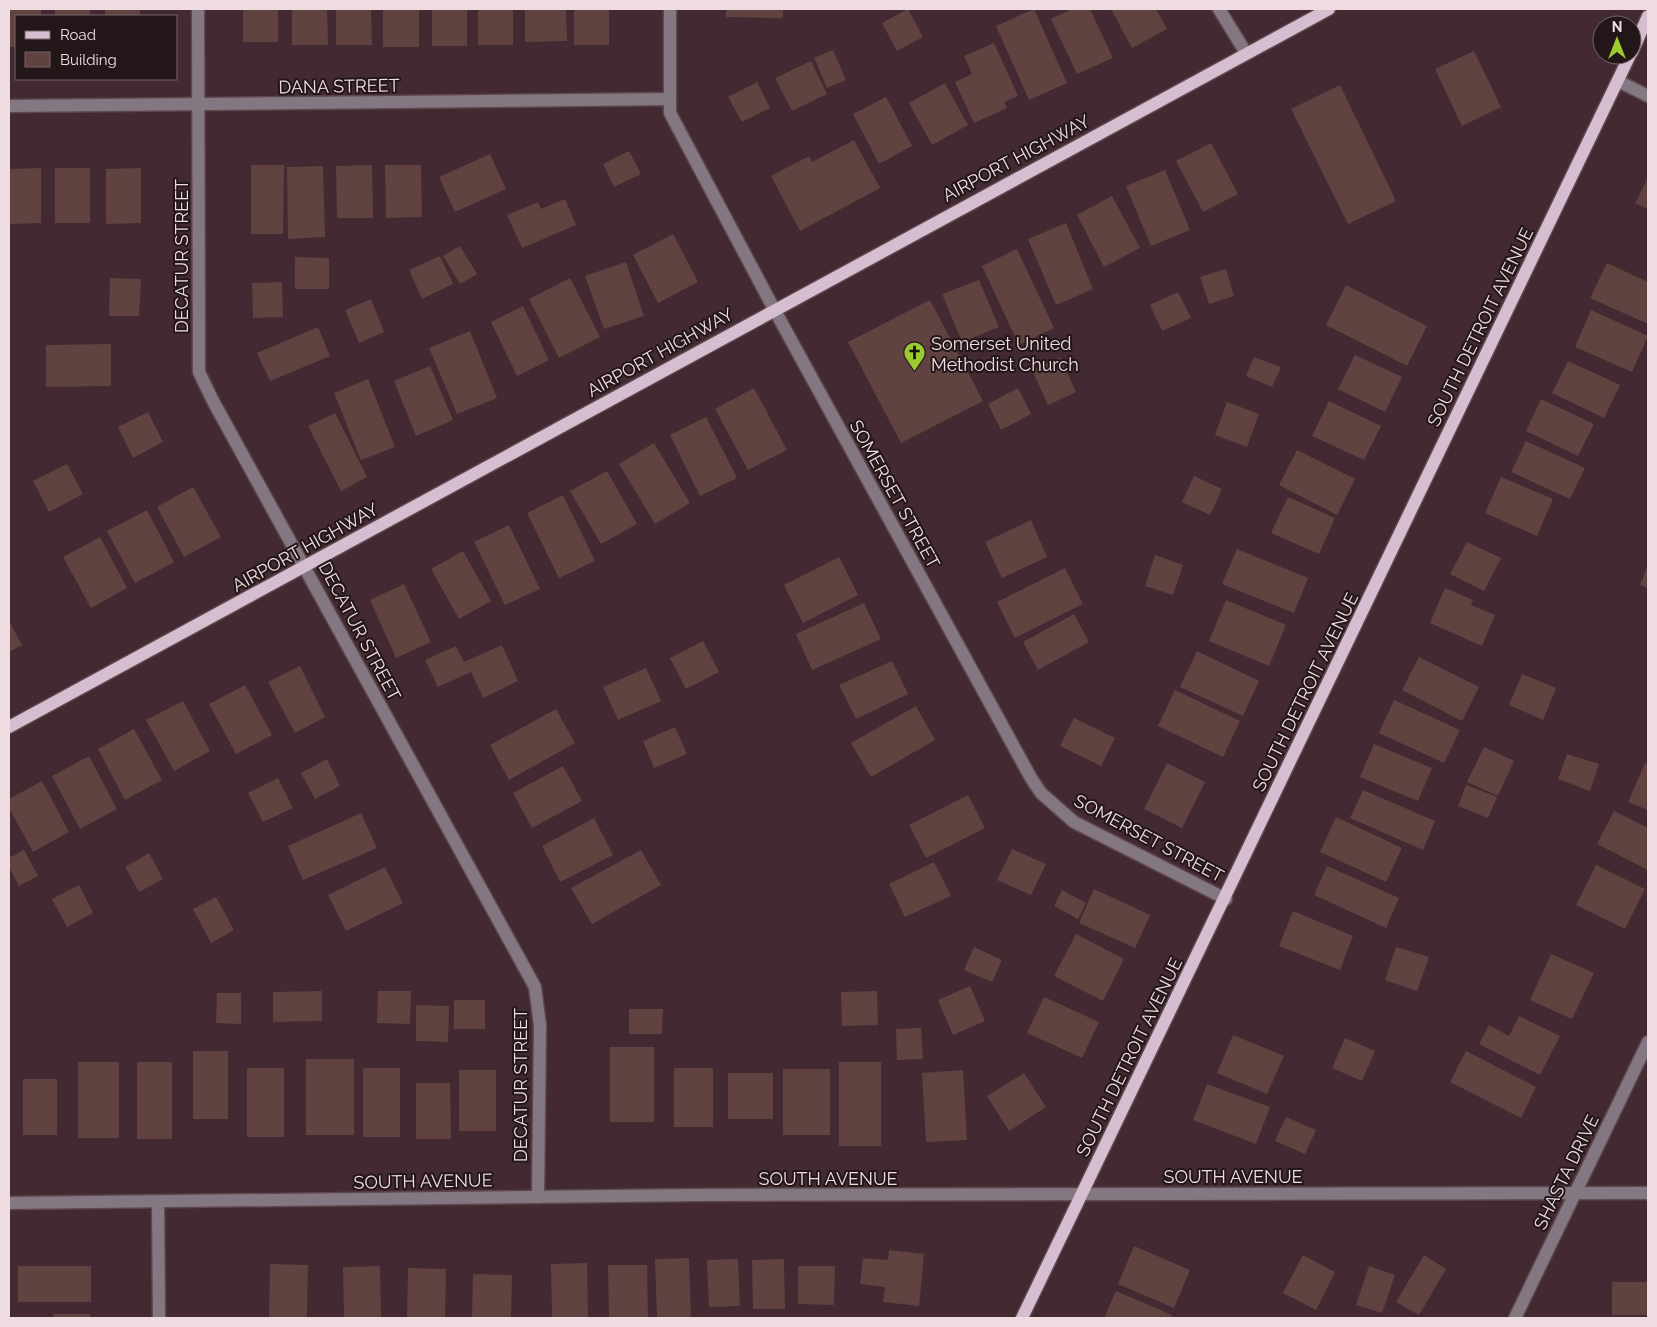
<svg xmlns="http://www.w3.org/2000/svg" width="1657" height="1327" viewBox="0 0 1657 1327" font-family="Raleway,sans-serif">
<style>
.building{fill:#604240}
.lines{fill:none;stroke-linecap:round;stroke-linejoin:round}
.minor-casing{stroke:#5e464d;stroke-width:15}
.major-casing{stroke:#5e464d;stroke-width:15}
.minor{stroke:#837881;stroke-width:12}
.major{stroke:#d5bed0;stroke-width:12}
.labels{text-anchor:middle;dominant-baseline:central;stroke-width:4;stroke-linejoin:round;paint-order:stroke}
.street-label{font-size:18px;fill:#eedce1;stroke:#221619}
.poi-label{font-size:18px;fill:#eedce1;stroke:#221619;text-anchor:start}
</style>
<rect width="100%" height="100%" fill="#432931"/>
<g class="building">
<polygon points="9,9 41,9 41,16 16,16 16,47 9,47"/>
<rect x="55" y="9" width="35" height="7"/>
<rect x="105" y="9" width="35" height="7"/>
<rect x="243" y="9" width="35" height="33"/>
<polygon points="292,9 327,9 328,45 292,45"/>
<polygon points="336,9 371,9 372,45 336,45"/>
<rect x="383" y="9" width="36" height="38"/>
<rect x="432" y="9" width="35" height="37"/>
<rect x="478" y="9" width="35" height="36"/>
<polygon points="525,9 566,9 567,41 525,42"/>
<rect x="574" y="9" width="35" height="36"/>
<polygon points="726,9 783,9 783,18 726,17"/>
<polygon points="908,9 923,37 897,51 882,23"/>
<polygon points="1034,9 1067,83 1029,100 996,26"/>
<polygon points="1072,9 1090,9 1113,58 1077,74 1051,19"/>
<polygon points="1111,9 1156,9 1167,29 1132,48"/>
<polygon points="994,43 1018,96 1004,102 1007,108 974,123 955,82 972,74 964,56"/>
<polygon points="833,50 846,80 827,88 814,58"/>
<polygon points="1474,51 1501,107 1462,126 1435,69"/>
<polygon points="811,61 827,94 792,111 775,78"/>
<polygon points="757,82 770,108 742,122 728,97"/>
<polygon points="945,83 968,125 932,145 909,103"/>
<polygon points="1340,85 1396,201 1348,224 1291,109"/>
<polygon points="886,97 912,146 879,164 853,114"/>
<polygon points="854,140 880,188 800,231 771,176 809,156 812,162"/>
<polygon points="1211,143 1238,194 1203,212 1176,161"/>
<polygon points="629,151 641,174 614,187 603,164"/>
<polygon points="490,154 506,189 455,212 439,177"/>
<polygon points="251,165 284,165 283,234 251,234"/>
<polygon points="372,165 373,218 337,218 336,166"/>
<polygon points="385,165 421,165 422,217 386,218"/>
<polygon points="323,166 325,237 288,239 287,167"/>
<polygon points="41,168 41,223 9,224 9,169"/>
<rect x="55" y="168" width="35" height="55"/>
<polygon points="141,168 141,223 106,224 106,169"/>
<polygon points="1165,170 1190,230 1151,246 1126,186"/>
<polygon points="1648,178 1648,209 1635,203"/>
<polygon points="1112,196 1140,248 1104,267 1077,215"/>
<polygon points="565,199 576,225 522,248 507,215 538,202 541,209"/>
<polygon points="1066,223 1093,289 1056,305 1028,239"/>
<polygon points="673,234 698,282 658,303 633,255"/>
<polygon points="460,246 477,274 460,284 443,256"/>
<polygon points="1017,249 1054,328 1019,345 982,266"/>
<polygon points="440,256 453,284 422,299 409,270"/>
<polygon points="295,257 329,258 329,289 295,289"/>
<polygon points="626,262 644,316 604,329 585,276"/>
<polygon points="1607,263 1648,282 1648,324 1590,298"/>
<polygon points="1226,269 1234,296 1209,304 1200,277"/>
<polygon points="110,278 141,279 139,316 109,316"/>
<polygon points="570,278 600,337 559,358 529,299"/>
<polygon points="979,280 999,327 962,342 942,294"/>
<polygon points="282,282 283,317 253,318 252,283"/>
<polygon points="1346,285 1427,326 1407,366 1326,325"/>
<polygon points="1178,292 1191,318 1162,331 1150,305"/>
<polygon points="371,299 384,332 359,343 345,310"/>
<polygon points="930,300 983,401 901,443 848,342"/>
<polygon points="523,306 549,360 517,376 491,322"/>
<polygon points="1591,310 1648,336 1632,372 1575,347"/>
<polygon points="318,327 330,356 270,381 257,353"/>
<polygon points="470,331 497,398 457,414 429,348"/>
<polygon points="111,344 111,386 46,387 46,345"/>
<polygon points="1355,355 1402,377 1385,412 1338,389"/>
<polygon points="1060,357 1076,392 1048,405 1032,370"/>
<polygon points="1254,357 1281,367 1272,387 1246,376"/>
<polygon points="1568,361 1620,385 1604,418 1552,393"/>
<polygon points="430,366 453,420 416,436 394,381"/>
<polygon points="368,379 395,447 361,460 334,393"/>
<polygon points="754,388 787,450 748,470 715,409"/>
<polygon points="1018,388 1031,414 1001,430 988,404"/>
<polygon points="1541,399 1594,424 1578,456 1526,431"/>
<polygon points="1329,401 1381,426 1364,460 1312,436"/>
<polygon points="1227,402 1259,414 1247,447 1215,435"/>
<polygon points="148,412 163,442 133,458 118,427"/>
<polygon points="335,413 367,477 341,491 308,426"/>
<polygon points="706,417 737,478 700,496 670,435"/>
<polygon points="1526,441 1585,468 1570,499 1511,472"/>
<polygon points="654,443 690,503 655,524 619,464"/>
<polygon points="1297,450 1355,479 1337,515 1279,485"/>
<polygon points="67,464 83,494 49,512 33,481"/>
<polygon points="607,471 637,524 601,544 570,491"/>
<polygon points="1194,476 1222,489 1210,515 1182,502"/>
<polygon points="1501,477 1553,499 1537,536 1485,513"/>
<polygon points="193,487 221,537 184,557 157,507"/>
<polygon points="563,495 595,561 559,578 527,513"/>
<polygon points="1288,497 1335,518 1319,554 1271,533"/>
<polygon points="147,510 174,562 135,583 107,531"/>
<polygon points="1031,520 1047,557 1002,578 985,542"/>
<polygon points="509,525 540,589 505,605 474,542"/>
<polygon points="100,537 127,588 91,608 63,557"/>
<polygon points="1467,542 1501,558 1484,591 1450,574"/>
<polygon points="1237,549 1308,578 1294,613 1222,584"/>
<polygon points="463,551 491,601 459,619 431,569"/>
<polygon points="1155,555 1183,565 1173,595 1145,586"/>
<polygon points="839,557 858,595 803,623 784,585"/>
<polygon points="1648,565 1648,588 1640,585"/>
<polygon points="1065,568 1083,604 1015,638 997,602"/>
<polygon points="404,584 431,642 396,658 370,600"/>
<polygon points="1445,588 1473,600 1471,605 1495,615 1482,646 1430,623"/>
<polygon points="1226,600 1286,625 1269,666 1209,641"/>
<polygon points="864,603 881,639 812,670 796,634"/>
<polygon points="1074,614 1089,642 1038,670 1023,642"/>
<polygon points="9,621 22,645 9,652"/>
<polygon points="703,641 719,672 686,689 670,658"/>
<polygon points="502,645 518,681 483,698 471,672 438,687 425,660 456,646 464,662"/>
<polygon points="1197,651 1259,681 1243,716 1180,687"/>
<polygon points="1419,657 1479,687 1462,721 1402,690"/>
<polygon points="892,661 908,694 856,719 839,685"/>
<polygon points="300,666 325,717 295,733 268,682"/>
<polygon points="646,668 661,701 618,720 603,687"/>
<polygon points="1522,674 1556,688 1543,720 1509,705"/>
<polygon points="245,685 272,735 236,754 209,704"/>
<polygon points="1175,690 1240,721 1223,757 1158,726"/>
<polygon points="1394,700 1460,730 1444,763 1379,733"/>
<polygon points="183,701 210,751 174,771 146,720"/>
<polygon points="916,706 935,740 871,777 851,743"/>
<polygon points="556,709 575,743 509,780 490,745"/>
<polygon points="1074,718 1115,738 1101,766 1060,746"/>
<polygon points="675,727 687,754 654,768 643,741"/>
<polygon points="134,729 162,780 125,800 98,749"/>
<polygon points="1374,744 1432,768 1418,801 1360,777"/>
<polygon points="1484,747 1514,761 1498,796 1467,782"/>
<polygon points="1567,754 1599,764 1590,791 1558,779"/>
<polygon points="89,756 117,809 80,829 52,776"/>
<polygon points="327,759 340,786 315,799 301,773"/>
<polygon points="1167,763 1205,782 1182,828 1144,809"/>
<polygon points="1645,763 1648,764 1648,810 1628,802"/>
<polygon points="563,766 582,801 532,828 513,793"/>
<polygon points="278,778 293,808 263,822 248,793"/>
<polygon points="42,781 69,832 33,852 9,808 9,799"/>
<polygon points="1466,785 1497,797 1488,818 1458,806"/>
<polygon points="1363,790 1435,821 1423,850 1350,818"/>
<polygon points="968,795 985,828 926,858 909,825"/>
<polygon points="1614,811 1648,828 1648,870 1597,844"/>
<polygon points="361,813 377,848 303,880 288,846"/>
<polygon points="1336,817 1402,848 1386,882 1320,852"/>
<polygon points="594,818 613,855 560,882 542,846"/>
<polygon points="1012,849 1046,864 1031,895 997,880"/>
<polygon points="24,850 38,876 19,886 9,867 9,853 11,857"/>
<polygon points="641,850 661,885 592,924 571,888"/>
<polygon points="149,853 163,879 139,892 125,867"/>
<polygon points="934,862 951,896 905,917 889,884"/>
<polygon points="1596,865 1645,889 1625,929 1576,905"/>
<polygon points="1327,866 1399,898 1386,928 1314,895"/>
<polygon points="385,867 403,903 346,931 328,895"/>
<polygon points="79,885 93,913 67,927 52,899"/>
<polygon points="1094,889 1150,915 1135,948 1079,923"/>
<polygon points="1062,890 1086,903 1078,919 1054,906"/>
<polygon points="216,897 234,930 211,943 193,909"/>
<polygon points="1293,911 1353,936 1340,970 1279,946"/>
<polygon points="1076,934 1124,959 1103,1001 1054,976"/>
<polygon points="974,947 1002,960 992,982 964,970"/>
<polygon points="1396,947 1429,957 1417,991 1385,980"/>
<polygon points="1551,954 1594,973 1572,1019 1530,1000"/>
<polygon points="970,986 985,1021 953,1035 938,1000"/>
<polygon points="322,991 322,1021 273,1022 273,992"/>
<polygon points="378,991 411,991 410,1024 377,1023"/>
<polygon points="877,991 878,1025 842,1026 841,992"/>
<polygon points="217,993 241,993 241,1024 216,1023"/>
<polygon points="1044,997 1099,1022 1082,1058 1027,1033"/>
<rect x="454" y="1000" width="31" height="29"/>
<polygon points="416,1005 449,1006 448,1042 416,1041"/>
<polygon points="629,1009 663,1009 662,1034 629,1034"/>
<polygon points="1519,1016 1560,1036 1540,1075 1479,1044 1489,1025 1509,1036"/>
<polygon points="921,1028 923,1059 897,1060 896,1029"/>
<polygon points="1233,1035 1284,1056 1267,1094 1217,1073"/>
<polygon points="1345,1038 1375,1051 1362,1081 1332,1068"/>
<rect x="610" y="1047" width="44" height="75"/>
<rect x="193" y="1051" width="35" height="68"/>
<polygon points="1466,1051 1536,1087 1521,1118 1450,1082"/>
<rect x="306" y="1059" width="48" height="76"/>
<rect x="78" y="1062" width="41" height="76"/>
<rect x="137" y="1062" width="35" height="77"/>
<rect x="839" y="1062" width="42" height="84"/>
<rect x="247" y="1068" width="37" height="69"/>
<rect x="363" y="1068" width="37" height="69"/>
<rect x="674" y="1068" width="39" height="59"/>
<rect x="783" y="1069" width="47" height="66"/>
<rect x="459" y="1070" width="37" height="61"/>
<polygon points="963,1070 967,1140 926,1142 922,1073"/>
<rect x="728" y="1073" width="45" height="46"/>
<polygon points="1024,1073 1046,1107 1009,1131 987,1096"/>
<rect x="23" y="1079" width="34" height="56"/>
<polygon points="416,1083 450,1083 451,1139 416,1139"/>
<polygon points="1207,1084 1270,1107 1256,1144 1193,1120"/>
<polygon points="1286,1117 1316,1130 1305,1154 1275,1141"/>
<polygon points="1134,1246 1190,1270 1174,1308 1118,1284"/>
<polygon points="889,1250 924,1254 919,1306 883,1302 885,1287 860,1284 863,1258 888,1260"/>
<polygon points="1303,1255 1335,1272 1316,1310 1283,1293"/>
<polygon points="1424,1255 1446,1269 1419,1315 1396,1302"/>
<polygon points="689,1258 691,1318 657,1318 655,1259"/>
<polygon points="738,1259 740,1306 709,1307 707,1260"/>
<polygon points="784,1259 785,1309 753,1309 752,1260"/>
<polygon points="587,1263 588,1318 552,1318 551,1264"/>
<polygon points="270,1264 308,1265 307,1318 269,1318"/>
<polygon points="608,1265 647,1265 648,1318 609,1318"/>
<rect x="18" y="1266" width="73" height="36"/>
<polygon points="380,1266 381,1318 344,1318 343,1267"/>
<polygon points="798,1266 835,1266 834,1305 798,1304"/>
<polygon points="1369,1266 1395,1275 1382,1313 1356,1305"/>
<polygon points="408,1268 446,1269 445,1318 407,1318"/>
<polygon points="473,1274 512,1275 511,1318 472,1318"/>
<rect x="1612" y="1282" width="36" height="33"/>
<polygon points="1116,1291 1172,1315 1171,1318 1104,1318"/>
<rect x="53" y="1314" width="37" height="4"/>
</g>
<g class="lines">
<defs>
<g id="minor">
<polyline points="198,9 199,372 213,401 535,987 540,1025 538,1197"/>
<polyline points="670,9 670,113 774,309 1031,778 1041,793 1074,822 1226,899"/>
<polyline points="1219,9 1246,53"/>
<polyline points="1618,81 1648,96"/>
<polyline points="9,106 670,99"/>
<polyline points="158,1202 159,1318"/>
<polyline points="9,1203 695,1195 1648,1193"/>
<polyline points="1515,1318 1648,1042"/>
</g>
<g id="major">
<polyline points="1632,52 1648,16"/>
<path d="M9 727C450 490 887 245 1329 9"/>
<polyline points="1022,1318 1630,55"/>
</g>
</defs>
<use href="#minor" class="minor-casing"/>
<use href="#major" class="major-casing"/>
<use href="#minor" class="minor"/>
<use href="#major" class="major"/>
</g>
<defs>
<symbol id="church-pin" viewBox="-11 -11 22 30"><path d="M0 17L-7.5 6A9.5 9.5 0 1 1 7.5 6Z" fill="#9cca31" stroke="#221619"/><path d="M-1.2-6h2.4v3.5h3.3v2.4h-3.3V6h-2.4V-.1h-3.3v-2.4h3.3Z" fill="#111"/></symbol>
</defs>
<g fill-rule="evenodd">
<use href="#church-pin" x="902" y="340" width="25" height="34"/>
</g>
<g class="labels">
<g class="street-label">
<text transform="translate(339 86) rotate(-1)">DANA STREET</text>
<text transform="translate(1016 158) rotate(-28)">AIRPORT HIGHWAY</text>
<text transform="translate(181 256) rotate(-90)">DECATUR STREET</text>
<text transform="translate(1480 327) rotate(-64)">SOUTH DETROIT AVENUE</text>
<text transform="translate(660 352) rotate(-29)">AIRPORT HIGHWAY</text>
<text transform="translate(895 494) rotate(61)">SOMERSET STREET</text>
<text transform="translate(305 547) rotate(-29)">AIRPORT HIGHWAY</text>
<text transform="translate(360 631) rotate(62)">DECATUR STREET</text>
<text transform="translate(1305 692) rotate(-64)">SOUTH DETROIT AVENUE</text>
<text transform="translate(1149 838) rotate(28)">SOMERSET STREET</text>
<text transform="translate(1129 1057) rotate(-64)">SOUTH DETROIT AVENUE</text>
<text transform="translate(520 1085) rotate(-90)">DECATUR STREET</text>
<text transform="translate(1566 1172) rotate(-64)">SHASTA DRIVE</text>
<text x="1233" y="1176">SOUTH AVENUE</text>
<text x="828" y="1178">SOUTH AVENUE</text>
<text transform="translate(423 1181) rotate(-1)">SOUTH AVENUE</text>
</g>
<g class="poi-label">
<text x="931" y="343">Somerset United<tspan x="931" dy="21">Methodist Church</tspan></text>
</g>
</g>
<rect width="1657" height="1327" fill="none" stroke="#eedce1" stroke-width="20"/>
<rect x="15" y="15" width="162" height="65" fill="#221619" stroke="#746569"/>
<rect x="25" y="31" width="25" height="8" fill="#d5bed0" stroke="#746569"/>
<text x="60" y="40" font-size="15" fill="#eedce1">Road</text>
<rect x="25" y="52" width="25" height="15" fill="#604240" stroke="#746569"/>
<text x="60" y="65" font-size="15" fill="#eedce1">Building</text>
<g transform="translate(1617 40)"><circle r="24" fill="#221619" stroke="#746569"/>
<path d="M0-4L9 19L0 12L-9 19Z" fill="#9cca31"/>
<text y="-8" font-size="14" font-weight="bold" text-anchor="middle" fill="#eedce1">N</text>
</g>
</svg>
